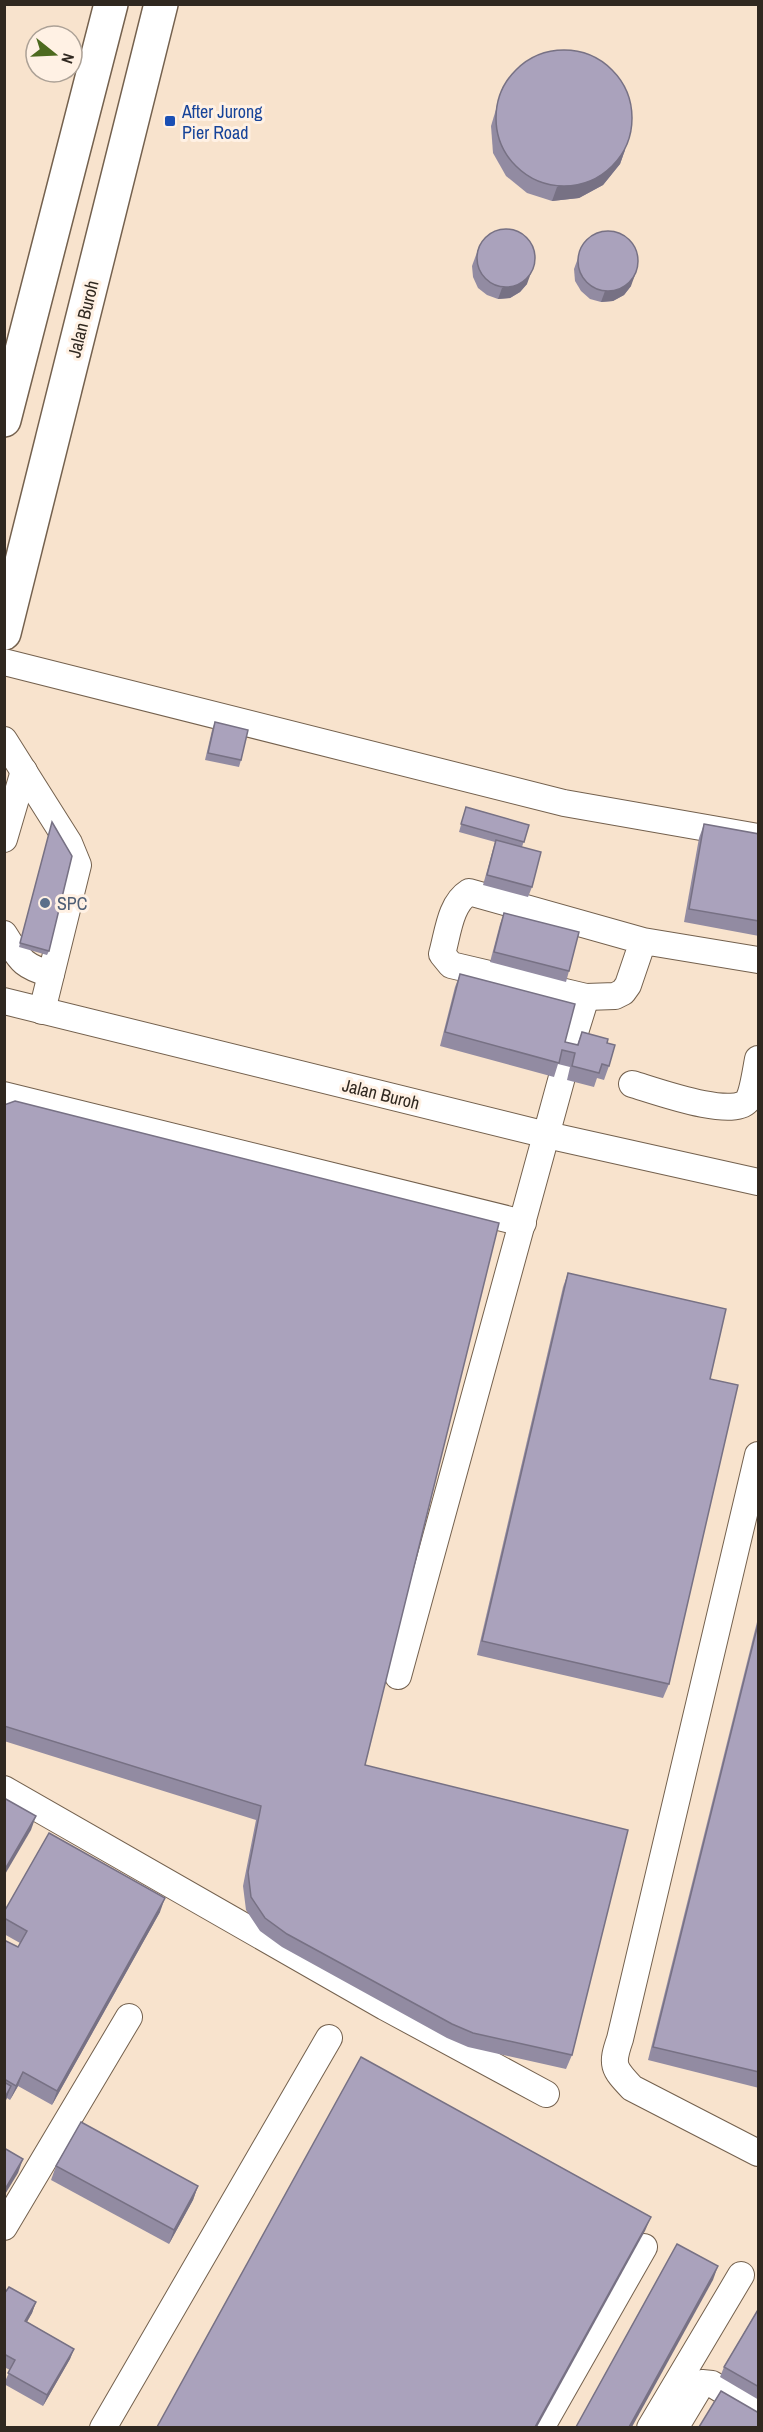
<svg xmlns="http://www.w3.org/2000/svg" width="763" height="2432" viewBox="0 0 763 2432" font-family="'Archivo Narrow',sans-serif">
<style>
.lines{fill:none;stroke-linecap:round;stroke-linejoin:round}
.minor-casing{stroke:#74614e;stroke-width:28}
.highway-casing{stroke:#74614e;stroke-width:36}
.minor{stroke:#fff;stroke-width:26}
.highway{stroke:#fff;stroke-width:33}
.wall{fill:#928ba2}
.shaded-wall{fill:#777184}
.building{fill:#aaa2bc;stroke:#777184;stroke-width:1.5}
.transit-dot{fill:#1a4fb4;stroke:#fff1e4;stroke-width:2}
.service-dot{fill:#5c6f8a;stroke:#fff1e4;stroke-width:2}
.labels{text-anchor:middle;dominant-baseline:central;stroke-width:6;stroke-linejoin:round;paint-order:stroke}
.transit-label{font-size:18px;fill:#164399;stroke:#fff1e4;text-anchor:start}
.street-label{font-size:18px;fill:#302820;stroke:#fff1e4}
.service-label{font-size:18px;fill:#4e5e75;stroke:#fff1e4;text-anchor:start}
</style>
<rect width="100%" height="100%" fill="#f8e3cd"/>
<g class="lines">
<defs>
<g id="minor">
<polyline points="4,662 564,803 758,837"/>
<polyline points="4,740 69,843 78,865 42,1011"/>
<polyline points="4,839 24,771"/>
<path d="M4 934C20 959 21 966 51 974"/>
<path d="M643 941 628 985 623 992 615 996 586 997 451 965 442 954C448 933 450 904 469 892L643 941 758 960"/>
<polyline points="4,1001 547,1135 758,1182"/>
<polyline points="567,1058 586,997"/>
<path d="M632 1084C653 1090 734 1120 748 1100 753 1092 756 1069 758 1059"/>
<polyline points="4,1095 523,1223"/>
<path d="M758 1455 620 2039C611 2065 613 2068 632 2088L758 2153"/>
<polyline points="398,1676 565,1066"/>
<polyline points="4,1789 385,2007 546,2094"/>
<polyline points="4,2227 129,2017"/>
<polyline points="103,2428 329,2038"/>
<polyline points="541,2428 644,2247"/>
<polyline points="650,2428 741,2275"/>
<polyline points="675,2428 702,2383 712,2384 758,2412"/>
</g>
<g id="highway">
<polyline points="4,420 111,4"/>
<polyline points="4,633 161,4"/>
</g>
</defs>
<use href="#minor" class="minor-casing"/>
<use href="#highway" class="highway-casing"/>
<use href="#minor" class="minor"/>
<use href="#highway" class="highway"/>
</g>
<g class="wall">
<polygon points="503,86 625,150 620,164 603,185 579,198 552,201 527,193 506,176 493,153 491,126"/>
<polygon points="480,244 527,284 520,292 510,298 498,299 487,295 478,288 473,277 472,266"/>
<polygon points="582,247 631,286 624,295 613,301 601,302 590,299 581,291 575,281 574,269"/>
<polygon points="215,722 241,760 239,767 205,760 212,730"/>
<polygon points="466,807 529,825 522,847 532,887 528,897 483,885 495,842 459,832"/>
<polygon points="704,824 759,834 759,936 684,922 699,838"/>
<polygon points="51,826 49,951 47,955 19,947"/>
<polygon points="504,913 569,971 566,982 490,962 500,924"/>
<polygon points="460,974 565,1042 577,1045 582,1032 607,1043 609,1066 604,1080 597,1078 594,1087 567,1080 570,1067 558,1064 554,1077 440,1046 455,987"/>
<polygon points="4,1105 365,1765 572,2055 566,2069 468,2047 447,2038 282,1947 260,1931 246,1910 243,1886 256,1820 4,1741"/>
<polygon points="568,1273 710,1379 669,1684 663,1698 477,1655 563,1287"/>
<polygon points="759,1614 759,2088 648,2060"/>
<polygon points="4,1912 160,1912 52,2105 18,2086 10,2100 7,2098 4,2104 4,1940 18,1947 20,1943 4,1934"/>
<polygon points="56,2166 198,2186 193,2200 169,2244 51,2180"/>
<polygon points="4,2294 36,2302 32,2313 27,2322 74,2349 70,2359 43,2406 4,2384 10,2370 4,2367"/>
<polygon points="759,2308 759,2400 720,2377 724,2367"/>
</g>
<g class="shaded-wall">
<polygon points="625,150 620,164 603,185 579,198 552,201 557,187"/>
<polygon points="531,273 527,284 520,292 510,298 498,299 502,288"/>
<polygon points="635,275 631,286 624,295 613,301 601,302 605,291"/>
<polygon points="36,1816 31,1830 4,1876 4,1871"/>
<polygon points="165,1898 160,1912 52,2105 57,2091"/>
<polygon points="23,2072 18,2086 10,2100 16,2086"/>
<polygon points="11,2086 6,2100 4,2104 4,2099"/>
<polygon points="23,2159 18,2173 4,2196 4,2191"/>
<polygon points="198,2186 193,2200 169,2244 174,2230"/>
<polygon points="651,2217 645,2231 537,2427 535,2427"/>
<polygon points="718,2266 713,2280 632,2427 629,2427"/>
<polygon points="36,2302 32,2313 21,2332 25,2321"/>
<polygon points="74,2349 70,2359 43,2406 47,2395"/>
</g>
<g class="building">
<circle cx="564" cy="118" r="68"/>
<circle cx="506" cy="258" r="29"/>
<circle cx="608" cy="261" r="30"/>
<polygon points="215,722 248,730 241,760 208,753"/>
<polygon points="466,807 529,825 524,842 461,824"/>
<polygon points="52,822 72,856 49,951 20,943"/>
<polygon points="704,824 759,834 759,921 689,909"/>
<polygon points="496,840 541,852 532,887 487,875"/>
<polygon points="504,913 579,932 569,971 494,952"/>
<polygon points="460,974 575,1004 565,1042 578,1045 582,1032 608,1039 607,1043 615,1045 609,1066 602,1064 599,1073 572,1066 575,1053 562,1050 559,1063 445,1032"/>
<polygon points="15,1101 499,1223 365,1765 628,1830 572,2055 473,2033 452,2024 287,1934 265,1918 251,1897 248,1872 261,1806 4,1726 4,1105"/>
<polygon points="568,1273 726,1309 710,1379 738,1385 669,1684 482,1641"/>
<polygon points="759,1620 759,2072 653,2047"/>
<polygon points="4,1798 36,1816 4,1871"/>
<polygon points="49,1833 165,1898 57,2091 23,2072 16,2086 4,2079 4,1940 18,1947 27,1931 4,1918 4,1912"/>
<polygon points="361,2057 651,2217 535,2427 157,2427"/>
<polygon points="4,2082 11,2086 4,2099"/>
<polygon points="81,2122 198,2186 174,2230 56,2166"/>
<polygon points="4,2148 23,2159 4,2191"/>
<polygon points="677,2244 718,2266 629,2427 576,2427"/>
<polygon points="9,2287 36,2302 25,2321 74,2349 47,2395 8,2373 15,2360 4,2354 4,2294"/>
<polygon points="759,2308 759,2387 724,2367"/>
<polygon points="721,2391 759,2413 759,2427 699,2427"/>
</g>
<rect class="transit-dot" x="164" y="115" width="12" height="12" rx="3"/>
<circle class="service-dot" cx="45" cy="903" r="6"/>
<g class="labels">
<g class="transit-label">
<text x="182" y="111">After Jurong<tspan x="182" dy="21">Pier Road</tspan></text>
</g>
<g class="street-label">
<text transform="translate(83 319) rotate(-76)">Jalan Buroh</text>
<text transform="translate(381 1094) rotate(14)">Jalan Buroh</text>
</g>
<g class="service-label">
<text x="57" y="903">SPC</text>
</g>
</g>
<rect width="763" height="2432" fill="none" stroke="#302820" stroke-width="12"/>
<g transform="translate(54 54) rotate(108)"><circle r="28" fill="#fff1e4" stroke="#aca196" stroke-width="1.5"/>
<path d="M0-4.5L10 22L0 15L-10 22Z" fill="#4d6a1f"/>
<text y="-9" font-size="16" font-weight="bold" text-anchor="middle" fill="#302820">N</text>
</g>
</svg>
